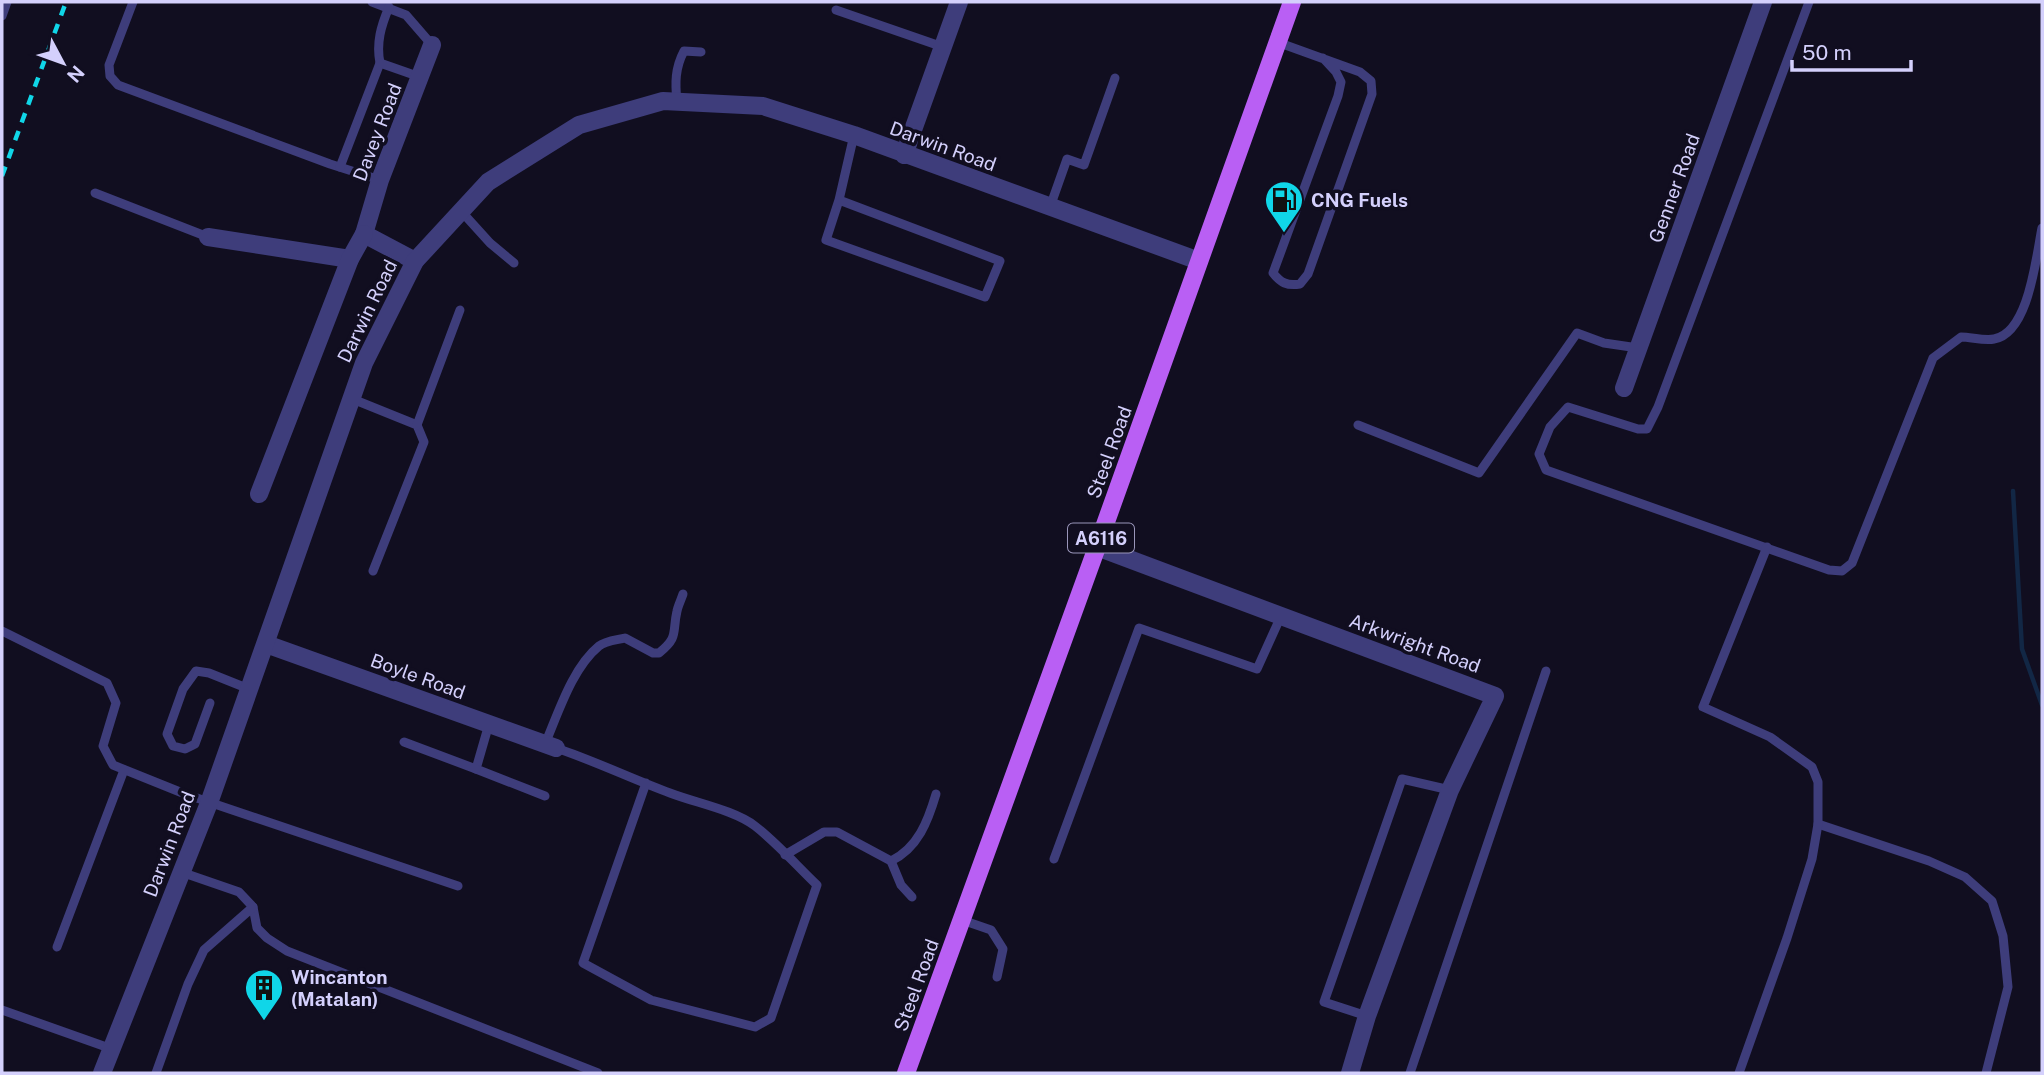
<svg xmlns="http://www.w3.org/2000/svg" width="2044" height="1075" viewBox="0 0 2044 1075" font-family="'Public Sans',sans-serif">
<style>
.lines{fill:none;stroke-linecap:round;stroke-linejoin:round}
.stream{stroke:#122745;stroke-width:4.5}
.lane{stroke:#3e3d7b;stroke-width:9}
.street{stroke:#3e3d7b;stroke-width:18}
.primary{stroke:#b95ff4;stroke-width:18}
.rail{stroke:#10d6e8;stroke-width:4.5;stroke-dasharray:10 9;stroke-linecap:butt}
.labels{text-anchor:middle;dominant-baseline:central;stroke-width:7;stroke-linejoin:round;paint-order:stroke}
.shield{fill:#110e20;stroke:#9a96ba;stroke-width:2}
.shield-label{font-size:18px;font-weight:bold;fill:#d4d0fc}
.street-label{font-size:19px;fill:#d4d0fc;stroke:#110e20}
.poi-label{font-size:19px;font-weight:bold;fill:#d4d0fc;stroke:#110e20;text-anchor:start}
</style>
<rect width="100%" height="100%" fill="#110e20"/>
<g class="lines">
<polyline class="stream" points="2013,491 2022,649 2042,705"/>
<g class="lane">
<polyline points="133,2 109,65 110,76 118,85 330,164 380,180"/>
<polyline points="372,2 406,15 432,45"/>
<path d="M1809 2 1658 407 1647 429H1638L1568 407 1550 427 1539 454 1546 470 1829 570 1842 571 1852 563 1933 358 1961 337C1971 337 1984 341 1994 339 2029 333 2036 257 2042 228"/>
<polyline points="836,10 943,47"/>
<polyline points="2,16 7,2"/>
<path d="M1277 42 1360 72 1371 81 1372 94 1308 274 1300 284C1287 286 1281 283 1273 273L1338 96 1341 82 1336 72 1323 58"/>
<path d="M380 63C376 43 381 26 389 7"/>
<path d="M677 102C675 83 675 68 684 51L701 52"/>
<polyline points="340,167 380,63 420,77"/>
<polyline points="95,193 208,237"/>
<polyline points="839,200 826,240 985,297 1000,261 839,200 854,135"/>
<polyline points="1050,207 1067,159 1084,165 1115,78"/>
<polyline points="461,211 490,243 514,263"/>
<polyline points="350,398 417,425 424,442 373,571"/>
<polyline points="417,425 460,310"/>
<polyline points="1358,425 1479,473 1577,333 1604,343 1638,348"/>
<polyline points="2,631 107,683 116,703 103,746 113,765 185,794 458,886"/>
<polyline points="210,703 195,744 185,749 173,746 167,734 183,689 196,671 209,673 249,689"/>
<polyline points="489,724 476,769 545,796"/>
<polyline points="404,742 476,769"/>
<path d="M545 744C558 714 572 668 599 646 605 641 617 640 625 638L653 653H659C679 637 672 633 677 611 678 606 681 600 683 594"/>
<path d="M556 748C595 761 632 779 670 793 696 803 734 810 755 826 777 843 797 866 817 885L771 1018 755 1027 651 1000 583 963 646 783"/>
<polyline points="1818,824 1929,861 1965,877 1992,901 2003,936 2008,987 1986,1073"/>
<polyline points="785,855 824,832 837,832 891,861 901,885 912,897"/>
<polyline points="1054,859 1139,628 1257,669 1281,616"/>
<path d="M891 861C918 848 928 821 936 794"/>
<polyline points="181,872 239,892 253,907 257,928 267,938 287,951 598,1073"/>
<polyline points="962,920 991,930 1003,949 997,977"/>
<polyline points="57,947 124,770"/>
<polyline points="2,1010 112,1049"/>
<polyline points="1367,1016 1324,1002 1402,779 1450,790"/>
<polyline points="156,1073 188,984 204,950 253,907"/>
<polyline points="1410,1073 1546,671"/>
<polyline points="1739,1073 1787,938 1812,859 1818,824 1818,782 1812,767 1770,737 1703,707 1767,547"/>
</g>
<g class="street">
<polyline points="904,155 959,2"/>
<polyline points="208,237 350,259"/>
<polyline points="415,261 364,234 380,180 432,45"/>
<polyline points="1624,388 1763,2"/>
<polyline points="259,494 350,259 364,234"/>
<polyline points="1097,547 1495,696 1450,790 1367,1016 1350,1073"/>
<polyline points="266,644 556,748"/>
<polyline points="102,1073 209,803 364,363 415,261 488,182 579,125 663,101 763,106 854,135 1199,261"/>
</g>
<polyline class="primary" points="906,1073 1097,547 1292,2"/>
<polyline class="rail" points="2,176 66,2"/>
</g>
<defs>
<symbol id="fuel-pin" viewBox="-11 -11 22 30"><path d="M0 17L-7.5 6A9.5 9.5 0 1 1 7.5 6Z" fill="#10d6e8" stroke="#110e20"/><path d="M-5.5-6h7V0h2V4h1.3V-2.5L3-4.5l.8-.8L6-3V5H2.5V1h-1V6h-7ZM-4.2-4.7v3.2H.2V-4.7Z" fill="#111"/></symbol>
<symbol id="building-pin" viewBox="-11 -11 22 30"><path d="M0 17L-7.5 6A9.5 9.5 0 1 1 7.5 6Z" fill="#10d6e8" stroke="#110e20"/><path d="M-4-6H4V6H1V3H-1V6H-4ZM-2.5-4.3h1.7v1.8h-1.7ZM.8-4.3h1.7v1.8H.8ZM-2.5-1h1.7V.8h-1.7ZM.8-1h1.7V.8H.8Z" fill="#111"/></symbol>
</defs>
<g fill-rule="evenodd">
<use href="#fuel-pin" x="1262" y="178" width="44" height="60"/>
<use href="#building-pin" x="242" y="966" width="44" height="60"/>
</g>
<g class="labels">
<rect class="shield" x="1068" y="523.5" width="66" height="29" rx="5"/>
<g class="shield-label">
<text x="1101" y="538">A6116</text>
</g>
<g class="street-label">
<text transform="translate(377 132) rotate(-69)">Davey Road</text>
<text transform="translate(943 146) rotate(20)">Darwin Road</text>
<text transform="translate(1674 188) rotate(-70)">Genner Road</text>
<text transform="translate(367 311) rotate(-64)">Darwin Road</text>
<text transform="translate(1109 452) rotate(-70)">Steel Road</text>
<text transform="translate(1415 643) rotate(20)">Arkwright Road</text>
<text transform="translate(418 676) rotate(20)">Boyle Road</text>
<text transform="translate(169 844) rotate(-69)">Darwin Road</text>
<text transform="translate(916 985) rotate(-70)">Steel Road</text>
</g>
<g class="poi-label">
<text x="1311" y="200">CNG Fuels</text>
<text x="291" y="977">Wincanton<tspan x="291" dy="22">(Matalan)</tspan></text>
</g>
</g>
<rect width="2044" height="1075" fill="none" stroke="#d4d0fc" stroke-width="7"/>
<g transform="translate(63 63) rotate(131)" stroke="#110e20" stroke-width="5" paint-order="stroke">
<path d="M0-5L12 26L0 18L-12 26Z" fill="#d4d0fc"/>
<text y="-10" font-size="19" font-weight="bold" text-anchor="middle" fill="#d4d0fc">N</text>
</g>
<path d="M1792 60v10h119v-10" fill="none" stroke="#d4d0fc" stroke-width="3.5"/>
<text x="1802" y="60" font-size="21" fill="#d4d0fc" stroke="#110e20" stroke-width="5" paint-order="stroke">50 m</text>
</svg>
